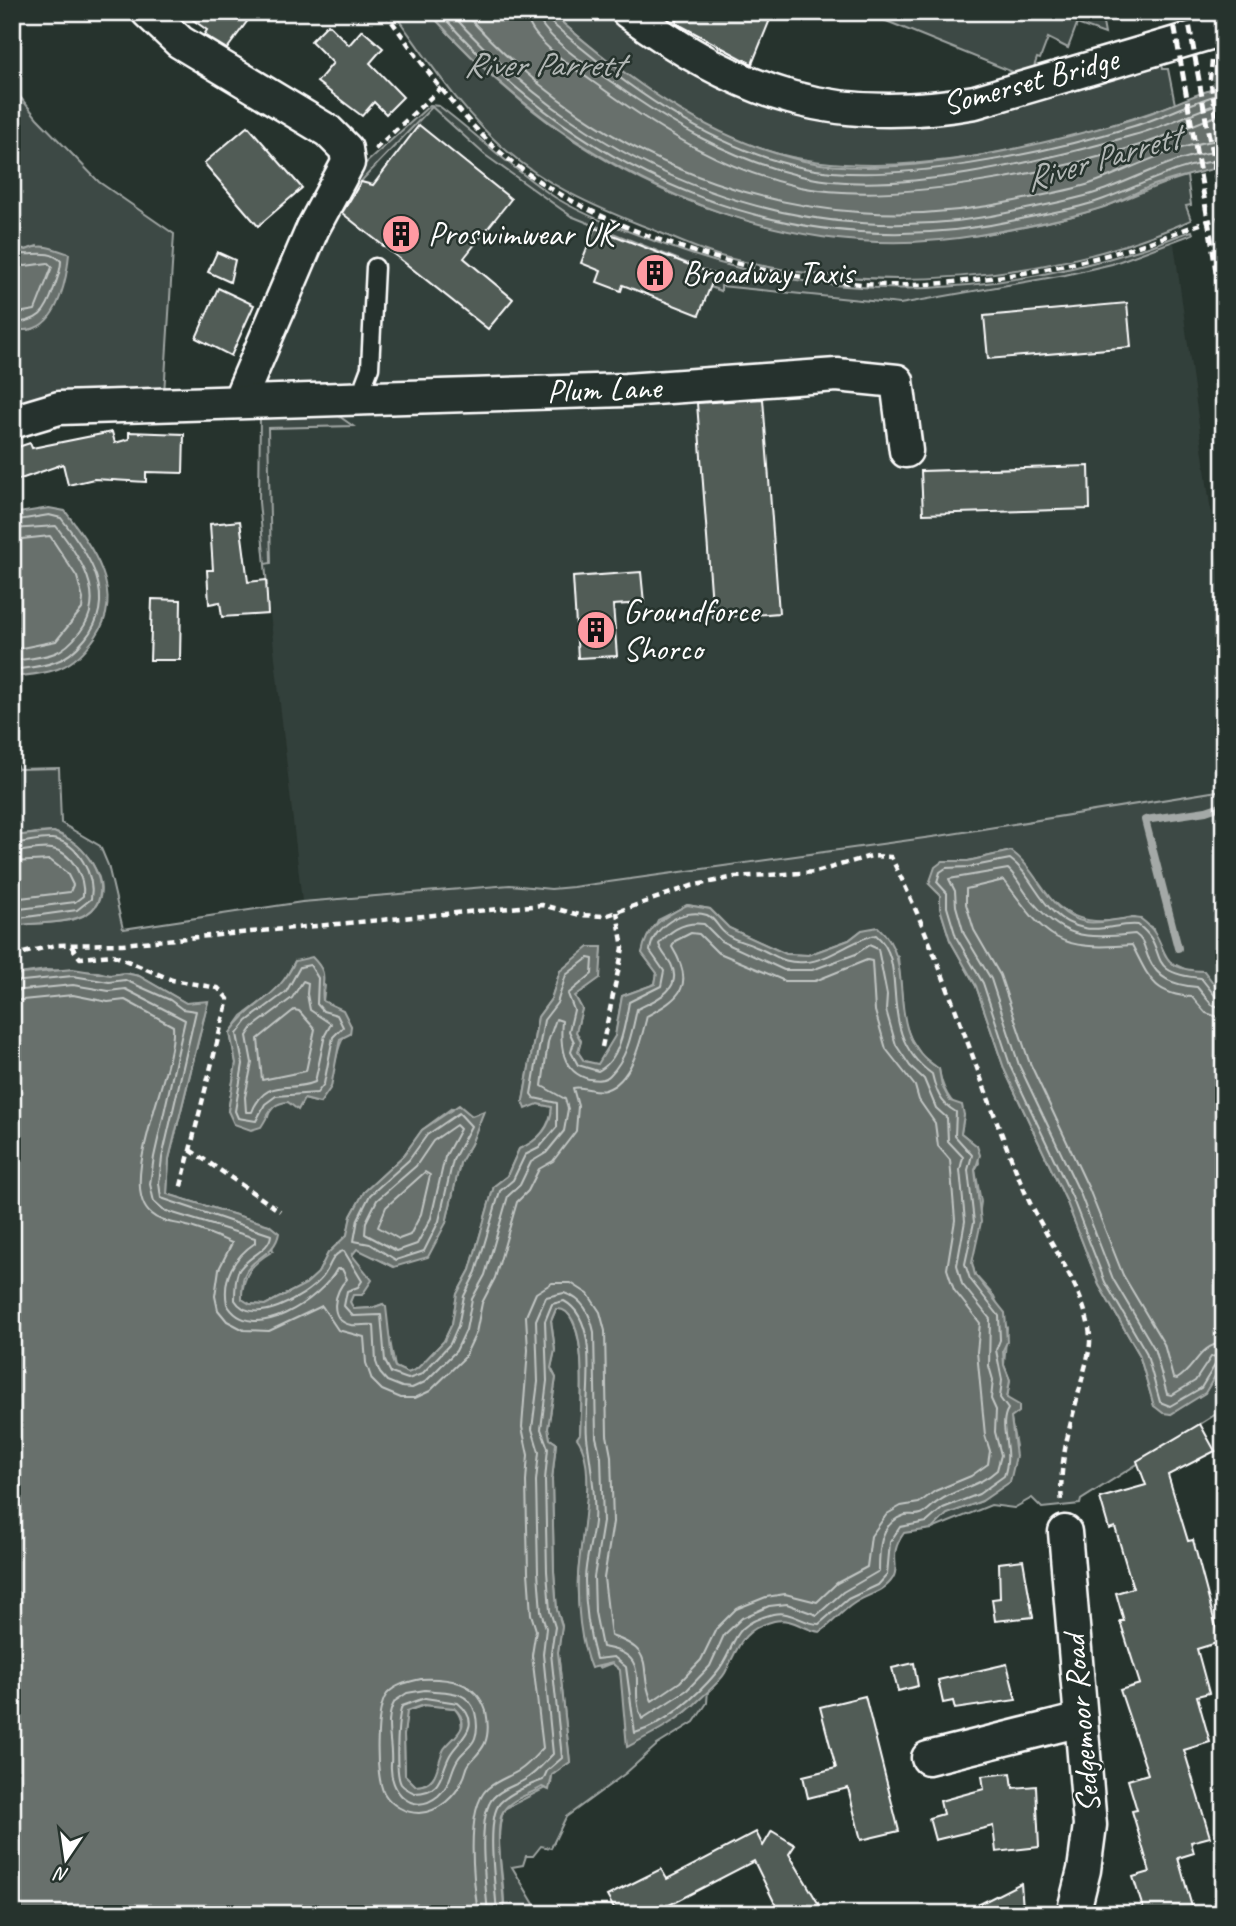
<svg xmlns="http://www.w3.org/2000/svg" width="1236" height="1926" viewBox="0 0 1236 1926" font-family="Caveat,sans-serif">
<style>
.built{fill:#333f3a}
.green{fill:#3e4944;stroke:#9ea4a2;stroke-width:2;fill-rule:evenodd}
.water{fill:#67706c;stroke:#a4a9a7;stroke-width:2;fill-rule:evenodd}
.lines{fill:none;stroke-linecap:round;stroke-linejoin:round}
.shore{stroke:#c2c6c4;stroke-width:2}
.stream{stroke:#a4a9a7;stroke-width:8}
.building{fill:#515c57;stroke:#fff;stroke-width:2}
.lane-casing{stroke:#fff;stroke-width:21}
.street-casing{stroke:#fff;stroke-width:37}
.path{stroke:#fff;stroke-width:4.5;stroke-dasharray:7 5;stroke-linecap:butt}
.lane{stroke:#26332d;stroke-width:16}
.street{stroke:#26332d;stroke-width:32}
.rail{stroke:#fff;stroke-width:5;stroke-dasharray:10 5;stroke-linecap:butt}
.labels{text-anchor:middle;dominant-baseline:central;stroke-width:5;stroke-linejoin:round;paint-order:stroke}
.street-label{font-size:33px;fill:#fff;stroke:#26332d}
.poi-label{font-size:33px;fill:#fff;stroke:#26332d;text-anchor:start}
.water-label{font-size:35px;font-style:italic;fill:#b3b8b6;stroke:#26332d}
</style>
<rect width="100%" height="100%" fill="#26332d"/>
<filter id="ink" filterUnits="userSpaceOnUse"><feTurbulence type="fractalNoise" baseFrequency=".0143" numOctaves="2"/><feDisplacementMap in="SourceGraphic" scale="14" xChannelSelector="R" yChannelSelector="G"/><feConvolveMatrix kernelMatrix="1 2 1 2 8 2 1 2 1" color-interpolation-filters="sRGB"/></filter>
<g filter="url(#ink)">
<polygon class="built" points="432,107 485,155 571,216 715,275 721,290 721,286 900,304 1065,275 1174,243 1224,607 1224,790 939,836 573,887 551,889 510,885 302,902 267,586 265,563 271,562 268,428 258,390 339,210 364,178"/>
<g class="green">
<path d="M393 12H429C529 125 659 212 810 233 825 235 841 239 857 240 876 240 896 238 915 237 936 237 958 238 979 235 1019 229 1063 220 1103 207 1131 198 1157 184 1187 176L1191 205 1186 206 1191 220C1052 282 872 296 724 257 696 250 668 235 641 225 593 206 546 185 507 151 462 113 428 60 393 12Z"/>
<path d="M550 12H617L821 112 1161 60 1163 69H1168L1175 104C1060 146 887 187 768 151 686 126 614 68 550 12Z"/>
<polygon points="864,12 1101,12 1105,34 1077,24 1068,48 1048,38 1040,59 1037,58 1030,79"/>
<polygon points="1224,41 1224,86 1215,88 1218,66 1214,45"/>
<path d="M12 87 37 118 99 182 174 234 164 394C112 393 61 386 12 406V330L33 329 56 306 61 288 37 246 26 250 12 245Z"/>
<path d="M430 105 439 106C479 136 514 171 556 198 591 219 630 232 668 246 827 305 981 299 1142 249 1159 244 1175 236 1192 231L1193 234 1112 264 1065 275 900 304 721 286V291L710 287 714 274 571 216 485 155 432 107 364 178 339 210 258 390 312 256 355 173Z"/>
<polygon points="336,414 353,426 268,428 271,563 265,564 267,586 259,502 260,415"/>
<path d="M12 749 18 769 59 768 61 823 100 846 108 865 123 929 302 902 510 885 551 889 573 887 939 836 1224 790V997L1217 985 1168 961 1152 927 1133 917C1088 928 1062 919 1035 880 1027 868 1023 860 1011 851L968 861H943L940 908 950 940 976 986 1005 1071 1066 1200 1099 1285 1139 1354 1154 1406 1171 1414 1188 1403 1222 1368 1224 1361V1409L1081 1500 1080 1504 1042 1508 1032 1498 1014 1508 991 1505 932 1529 947 1514 982 1501 1016 1446 1007 1399 1010 1380 1004 1365 1007 1328 994 1296 975 1275 972 1263 981 1202 975 1170 979 1163 977 1146 961 1133 964 1115C950 1101 942 1090 939 1069L922 1056 911 1039 904 1021 898 957 862 930 849 940 808 955 786 954 729 928 710 909 688 905 658 920 642 953 657 973 655 984 622 996 615 1037 598 1065 584 1061 578 1052 581 1041 576 1032 582 1009 575 996 599 978 602 948 560 971 551 999 538 1017 523 1101 552 1107C550 1128 538 1141 519 1149L507 1176 494 1186 470 1270 457 1294 452 1324 444 1341 417 1369 408 1373 395 1367 383 1304 372 1308 353 1309 350 1302 359 1267 352 1255 357 1248 394 1267 446 1223 460 1163 471 1144 483 1112 472 1116 452 1108 422 1130 404 1155 364 1192 351 1216 347 1235 328 1253 318 1273 306 1284 265 1305 250 1304 241 1299C244 1273 251 1264 273 1251L269 1225 167 1194 169 1159 208 1002 186 1003 139 976 125 973 110 975 98 972 46 970 12 975V926C35 921 74 927 92 910 118 886 81 840 56 833 44 830 25 836 12 836ZM295 961 325 986 323 1001 345 1017 351 1026C331 1049 338 1078 320 1103L304 1099 293 1105 288 1102H279L270 1108 268 1117 228 1111 236 1063 230 1033 242 1016 281 987Z"/>
<path d="M562 1308C589 1326 581 1404 580 1434L578 1438C599 1468 580 1541 578 1576 576 1604 583 1633 588 1661L600 1668 612 1663 620 1670 623 1688 645 1737 683 1713 708 1690 707 1703 694 1722 657 1745 626 1773 566 1817 551 1848 541 1846 533 1856H526L523 1865 512 1867 540 1914H504C506 1879 492 1842 504 1809L551 1785 552 1775 570 1762 558 1652 562 1626 557 1610 554 1571 552 1480 556 1443 550 1439 548 1428 556 1378 551 1368 555 1350 551 1321 556 1309Z"/>
<path d="M425 1705 454 1708C460 1714 464 1725 460 1733 458 1738 452 1742 450 1746 440 1761 437 1786 416 1786L405 1775 404 1735 407 1711Z"/>
</g>
<g class="water">
<path d="M429 12H550C624 77 706 139 804 161 897 181 1038 146 1129 120 1161 112 1191 94 1224 86V166C1202 172 1179 177 1157 184 1139 190 1122 201 1104 207 1064 220 1020 228 979 235 768 271 566 167 429 12Z"/>
<path d="M12 245 26 250C42 243 53 248 69 254 67 277 59 319 35 328 28 331 19 330 12 330Z"/>
<path d="M49 508 65 511C92 547 126 592 96 636 87 649 75 662 60 668 46 674 28 675 12 677V514Z"/>
<path d="M54 832C60 835 67 838 73 842 96 858 116 902 82 916 60 925 35 922 12 926V836Z"/>
<path d="M1011 851C1039 870 1048 915 1086 922 1104 925 1124 915 1141 919 1174 943 1150 970 1204 971L1224 997V1361L1205 1393 1171 1414 1163 1413 1154 1406 1139 1354 1099 1285 1066 1200 1005 1071 976 986 950 940 940 908V895L929 884 935 867 943 861H968Z"/>
<path d="M687 905 710 909 729 928 786 954 808 955 849 940 862 930 878 927C922 967 878 1031 939 1069L942 1086 950 1101 962 1105 964 1115 961 1133 977 1146 980 1155 975 1170 981 1222 972 1263 975 1275 1005 1313 1007 1342 1003 1350 1004 1365 1010 1380 1007 1398 1019 1405V1412L1011 1418 1016 1456 1010 1482 982 1501 947 1514 932 1529 904 1533C887 1556 901 1565 893 1578 884 1593 867 1594 853 1604 841 1612 832 1624 820 1632 804 1630 792 1617 774 1621 741 1630 739 1646 725 1673 720 1682 707 1692 699 1700 680 1720 652 1734 627 1747L620 1670 612 1663 591 1668C580 1642 577 1605 578 1577 579 1542 599 1468 577 1438L580 1434C581 1411 590 1305 556 1309L551 1321 555 1350 551 1368 556 1378 548 1428 550 1439 556 1443 552 1480 554 1571 557 1610 562 1626 558 1652 570 1762 552 1775 549 1790 542 1787C531 1794 511 1799 504 1810 492 1827 505 1890 504 1914H12V975L73 969 110 975 125 973 139 976 186 1003 208 1001 169 1159 167 1194 269 1225 279 1233C275 1256 252 1256 244 1276 242 1282 242 1292 242 1299L250 1304 265 1305 306 1284 318 1273 328 1253 347 1235 351 1216 364 1192 404 1155 422 1130 459 1105 472 1116 484 1111 471 1144 460 1163 446 1223 428 1257 394 1267 357 1249 352 1255 372 1280 362 1295H353L350 1302 354 1309 372 1308 383 1304 386 1307 392 1360 395 1367 408 1373 417 1369 444 1341 452 1324 457 1294 470 1270 494 1186 507 1176 519 1149C538 1141 551 1128 552 1107L538 1104 526 1109 523 1101 538 1017 551 999 560 971 589 947H602L600 978 575 996 582 1009 576 1032 581 1041 578 1052 584 1061 598 1064 615 1036 622 996 655 984 657 973 642 953C647 925 664 917 687 905ZM424 1705 454 1708C475 1727 452 1737 444 1749 436 1764 439 1786 416 1786L405 1775 404 1735 407 1711Z"/>
<path d="M312 957C331 976 320 979 323 1001L343 1010 351 1026 350 1034 340 1039 331 1087 320 1103 304 1099 298 1110 288 1102C270 1103 270 1114 261 1127L251 1130 234 1124 228 1111 236 1063 230 1033C252 1001 278 999 295 961Z"/>
</g>
<g class="lines">
<g class="shore">
<path d="M439 12C588 181 797 269 1021 219 1048 213 1078 209 1104 199 1142 185 1182 163 1224 160"/>
<path d="M450 12C595 175 805 260 1021 210 1047 205 1074 200 1098 192 1139 178 1180 153 1224 151"/>
<path d="M464 12C604 170 808 245 1015 201 1042 195 1072 191 1098 181 1137 166 1181 142 1224 140"/>
<path d="M526 12C527 40 581 73 603 89 663 132 726 171 800 187 893 206 1049 173 1140 145 1168 136 1196 123 1224 113"/>
<path d="M537 12C538 34 594 70 613 83 671 124 730 159 801 176 894 198 1042 161 1134 135 1165 127 1193 111 1224 102"/>
<path d="M546 12 548 20C622 84 706 147 804 168 893 186 1047 153 1134 126 1164 117 1193 101 1224 93"/>
<path d="M12 252C29 259 47 247 61 261 61 271 57 279 54 288 46 313 39 322 12 323"/>
<polyline points="12,262 25,266 48,263 52,267 35,310 12,314"/>
<path d="M12 521 49 515 61 518C89 554 119 598 85 639 77 649 68 658 55 662 42 667 26 668 12 670"/>
<path d="M12 529 56 526C80 557 108 596 80 632 73 641 65 649 55 653 42 658 26 659 12 661"/>
<polyline points="12,540 50,536 77,577 83,599 82,609 56,641 12,650"/>
<path d="M12 843C25 843 40 838 52 839 79 842 95 876 91 899L77 910 12 919"/>
<path d="M12 852C24 852 40 847 52 849 72 852 85 878 83 896L75 902 12 910"/>
<polyline points="12,862 50,860 67,873 73,885 70,892 12,899"/>
<polygon points="310,965 318,978 317,1004 323,1011 337,1015 343,1027 333,1037 324,1084 317,1093 276,1096 265,1104 256,1121 238,1118 235,1111 243,1064 237,1034 247,1021 286,992 300,967"/>
<path d="M303 981 308 983 307 994 310 1010 331 1024 325 1035 315 1082C289 1093 266 1076 252 1112H246L245 1097 252 1063 247 1036 253 1027 292 998Z"/>
<path d="M12 982 73 976 109 982 125 980 170 1000 182 1009 196 1011 162 1158 159 1183 161 1198 271 1235C270 1251 245 1257 238 1272 235 1280 235 1292 235 1300 252 1328 305 1297 321 1279 330 1270 331 1253 344 1251L362 1281 358 1287 347 1291 344 1306 353 1316 381 1315 385 1361 391 1373 408 1379 422 1374 450 1344 458 1326 464 1296 476 1272 500 1191 513 1180 525 1155 539 1148 557 1127V1103L534 1098 531 1094 544 1020 557 1003 566 975 588 958 593 959 592 974 568 994 574 1010 569 1031 574 1042 571 1052 578 1065 598 1071C621 1060 625 1024 629 1002L661 986 664 971 650 951C652 927 683 907 707 915 716 919 718 929 726 934 734 941 746 942 756 947 776 955 782 964 806 962 828 961 857 937 876 935 912 965 873 1032 932 1074 936 1091 940 1103 956 1112L955 1136 972 1155 968 1170 974 1222 965 1264 970 1279 999 1316 1000 1340 996 1350 1002 1380 1000 1398 1008 1409C997 1427 1014 1449 1004 1476L979 1494 943 1508 927 1522 900 1527 890 1542 887 1575 878 1585 848 1599 819 1624C802 1624 792 1610 773 1614 726 1626 739 1646 716 1673 697 1696 664 1725 635 1733L626 1667 614 1657 596 1659C589 1634 585 1607 585 1580 585 1560 592 1541 594 1522 596 1493 590 1464 587 1437 583 1400 603 1322 564 1301L552 1304 545 1321 547 1381 541 1429 548 1448 545 1480 547 1571 550 1611 555 1627 551 1653 562 1758 547 1771 543 1780C531 1784 510 1793 500 1803 485 1819 496 1891 497 1914"/>
<path d="M12 991 73 985 109 991 125 989 185 1020 154 1157 150 1184 154 1202 163 1210 255 1238V1243C234 1257 222 1278 227 1304 251 1347 322 1298 337 1269H342L347 1279C334 1291 327 1320 351 1325 359 1326 367 1324 374 1325L376 1362 380 1373 387 1381 402 1387 412 1388 425 1382 456 1351 466 1330 472 1299 485 1275 508 1196 520 1185 531 1162 546 1153 564 1131 568 1109 565 1099 542 1086 548 1042 556 1019 562 1021C560 1044 561 1072 589 1079 597 1080 604 1081 610 1075 628 1057 632 1032 637 1009 654 1001 684 990 671 964 667 957 661 952 659 944 671 929 685 921 704 924L721 941 784 970H812L856 954 869 945 878 949 887 995 886 1010 896 1045 910 1066 924 1079 936 1108 947 1118 948 1141 963 1157 960 1170 965 1221 957 1265 962 1284 990 1319 989 1366 993 1380 991 1399 996 1410 995 1432 1001 1455 997 1470C980 1486 958 1488 939 1501 933 1504 928 1512 921 1514 916 1516 910 1514 905 1515 879 1523 879 1550 879 1571L843 1592 817 1615 787 1604 769 1606 742 1618 724 1635 710 1666 687 1690 642 1719C627 1686 656 1655 602 1647L595 1612 594 1577 603 1522 601 1457 596 1437 594 1332C590 1313 583 1299 564 1293L546 1297 536 1320 538 1382 532 1429 539 1452 536 1481 538 1572 541 1612 546 1628 543 1654 553 1754C545 1762 536 1773 526 1779 515 1786 502 1788 493 1798 476 1816 486 1888 488 1914"/>
<path d="M1224 999 1216 997 1201 978C1141 973 1171 949 1138 925 1121 923 1102 932 1084 928 1042 920 1036 877 1010 859L969 867 946 868 940 872 937 882 947 893V907L956 937 983 983 1011 1068 1072 1197 1105 1282 1146 1352 1160 1402 1170 1406 1201 1388 1215 1365 1224 1362"/>
<path d="M12 1001 73 995 108 1002 125 1000 173 1026C177 1068 115 1184 151 1214 161 1223 175 1222 187 1226 202 1230 218 1237 232 1243L219 1269 215 1296 218 1310 227 1321 244 1330 269 1331 322 1306 338 1330 364 1337 366 1363 372 1380 382 1390 401 1398H415L430 1391 464 1358 476 1333 482 1303 495 1278 517 1202 528 1191 539 1169 553 1161 576 1131 578 1106 573 1088C583 1085 594 1093 605 1090 632 1082 641 1040 647 1016 680 998 696 986 672 947L675 941 691 933 699 934 717 952 785 981H815L867 960 872 961 875 1011 886 1049 915 1086 919 1100 935 1123 938 1146 950 1160 955 1220 947 1269 954 1290 980 1323 977 1352 985 1435 990 1451 988 1464 971 1476 935 1491 919 1503 901 1506 887 1514 871 1536 867 1567 837 1583 817 1602 785 1594 766 1597 736 1609 716 1629 701 1660 680 1682 652 1701C637 1670 659 1651 611 1636L604 1578 613 1522 611 1456 607 1435 605 1331 600 1312 588 1294 571 1283H552L536 1293 526 1316 528 1350 522 1427 528 1455 526 1481 528 1572 531 1614 536 1630 532 1655 543 1748C536 1755 528 1765 520 1770 509 1777 497 1780 487 1789 465 1810 474 1885 478 1914"/>
<path d="M1224 1008 1212 1005 1197 987C1174 985 1158 980 1148 957 1144 947 1144 940 1135 934 1083 939 1062 939 1028 896 1021 887 1016 876 1008 869L949 879 955 891 956 906 964 934 991 979 1019 1065 1080 1193 1113 1279 1154 1348 1167 1394 1172 1395 1195 1381 1211 1357 1224 1354"/>
<polygon points="294,1010 299,1011 315,1029 306,1071 262,1080 258,1039"/>
<path d="M1224 1019 1206 1013 1192 997C1152 994 1149 977 1132 945 1057 951 1048 940 1004 880L966 889V904L974 930 1000 975 1029 1061 1089 1189 1123 1275 1164 1344 1173 1378 1177 1379C1196 1368 1199 1344 1224 1343"/>
<polygon points="459,1113 471,1126 453,1160 439,1221 424,1251 396,1260 370,1244 354,1241 358,1219 370,1195 409,1160 427,1135"/>
<polygon points="456,1125 460,1129 445,1157 431,1218 417,1244 397,1251 365,1234 366,1222 377,1200 416,1166 433,1141"/>
<polygon points="425,1172 430,1175 421,1214 410,1235 399,1239 378,1227 386,1207"/>
<path d="M421 1679C449 1678 476 1681 486 1711 488 1721 489 1733 485 1743 481 1752 474 1757 469 1764 466 1768 466 1774 463 1779 456 1796 439 1812 419 1813 405 1813 391 1805 384 1793 375 1777 375 1709 387 1694 396 1684 409 1682 421 1679Z"/>
<path d="M425 1690C445 1693 467 1688 475 1712 477 1720 478 1730 475 1738 472 1747 463 1751 458 1759 450 1771 452 1784 438 1796 412 1817 389 1791 391 1764 393 1743 383 1721 395 1701L407 1693Z"/>
<path d="M425 1698 458 1703C485 1726 458 1740 450 1755 440 1773 443 1793 415 1793 410 1791 405 1789 401 1784 395 1774 397 1719 402 1706Z"/>
</g>
<polyline class="stream" points="1178,948 1145,820 1206,811 1224,805"/>
</g>
<g class="building">
<polygon points="182,12 254,12 227,49 204,35 207,30"/>
<polygon points="681,12 773,12 752,64 676,23"/>
<polygon points="328,24 349,45 362,30 383,48 370,63 403,97 386,114 374,102 362,116 317,82 333,63 311,41"/>
<polygon points="419,125 511,199 464,258 513,299 488,329 342,213 361,182 373,185"/>
<polygon points="248,126 302,188 258,226 204,163"/>
<polygon points="595,228 715,275 699,315 623,285 621,291 597,282 601,271 581,263"/>
<polygon points="217,252 235,260 230,282 208,272"/>
<polygon points="218,288 254,305 231,356 196,338"/>
<polygon points="1127,303 1131,347 988,359 984,316"/>
<polygon points="763,399 779,613 713,618 697,403"/>
<polygon points="112,432 115,443 129,439 129,432 184,434 183,473 146,472 146,482 94,479 68,485 63,464 12,482 12,449 30,443 32,448"/>
<polygon points="1089,466 1090,509 923,514 921,471"/>
<polygon points="240,521 248,582 266,580 268,614 222,617 220,602 209,604 207,570 213,570 210,524"/>
<polygon points="641,572 644,603 613,605 617,656 578,658 573,577"/>
<polygon points="152,599 181,600 180,660 150,660"/>
<polygon points="1200,1424 1215,1451 1168,1475 1188,1541 1193,1540 1220,1642 1197,1649 1209,1693 1197,1696 1210,1742 1184,1750 1210,1837 1191,1842 1194,1853 1178,1858 1194,1914 1145,1914 1133,1877 1150,1872 1132,1811 1137,1810 1128,1780 1148,1774 1120,1690 1140,1684 1120,1621 1124,1621 1116,1593 1133,1588 1115,1527 1109,1529 1100,1498 1146,1485 1137,1461"/>
<polygon points="1023,1560 1033,1617 995,1621 992,1599 1000,1598 999,1563"/>
<polygon points="914,1663 918,1686 898,1691 892,1668"/>
<polygon points="1007,1664 1016,1700 955,1709 953,1701 943,1703 938,1680"/>
<polygon points="865,1696 899,1831 861,1840 848,1788 808,1798 803,1776 836,1768 820,1707"/>
<polygon points="1011,1773 1013,1788 1036,1786 1039,1847 996,1852 993,1826 935,1840 929,1818 943,1814 940,1801 984,1789 982,1776"/>
<polygon points="772,1831 795,1845 789,1854 821,1908 809,1914 780,1914 754,1861 652,1914 617,1914 607,1896 661,1869 667,1879 756,1832 763,1846"/>
<polygon points="1021,1883 1023,1908 1012,1914 960,1914"/>
</g>
<g class="lines">
<defs>
<polyline id="lane" points="359,397 370,368 375,267"/>
<g id="street">
<polyline points="148,12 180,42 328,131 346,149 348,163 313,228 239,401"/>
<path d="M628 12C740 95 836 127 975 102L1224 29"/>
<polyline points="12,422 59,408 626,390 837,375 897,381 906,451"/>
<polyline points="1065,1532 1090,1825 1084,1870 1073,1914"/>
<polyline points="928,1758 1081,1720"/>
</g>
</defs>
<use href="#lane" class="lane-casing"/>
<use href="#street" class="street-casing"/>
<g class="path">
<path d="M385 12C416 55 446 99 484 137 579 234 796 295 931 284 1001 279 1076 266 1144 244 1171 235 1196 224 1224 217"/>
<polyline points="1212,61 1210,79 1224,163"/>
<polyline points="375,149 441,88"/>
<polyline points="71,946 80,958 113,955 172,980 218,988 228,999 180,1190"/>
<path d="M12 956 55 945 122 944 542 905 580 915 605 916 691 886 735 877 816 872 871 856 891 857C945 965 978 1081 1025 1192 1043 1235 1087 1290 1090 1337 1091 1351 1084 1369 1081 1384 1071 1422 1058 1463 1062 1504"/>
<polyline points="602,1047 623,948 617,912"/>
<polyline points="190,1150 280,1211"/>
</g>
<use href="#lane" class="lane"/>
<use href="#street" class="street"/>
<g class="rail">
<polyline points="1172,12 1212,243 1224,332"/>
<polyline points="1187,12 1224,222"/>
</g>
</g>
</g>
<defs>
<symbol id="building-disc" viewBox="-11 -11 22 22"><circle r="9.5" fill="#ff9aa2" stroke="#26332d"/><path d="M-4-6H4V6H1V3H-1V6H-4ZM-2.5-4.3h1.7v1.8h-1.7ZM.8-4.3h1.7v1.8H.8ZM-2.5-1h1.7V.8h-1.7ZM.8-1h1.7V.8H.8Z" fill="#111"/></symbol>
</defs>
<g fill-rule="evenodd">
<use href="#building-disc" x="379" y="212" width="44" height="44"/>
<use href="#building-disc" x="633" y="251" width="44" height="44"/>
<use href="#building-disc" x="574" y="608" width="44" height="44"/>
</g>
<g class="labels">
<g class="street-label">
<text transform="translate(1030 81) rotate(-15)">Somerset Bridge</text>
<text transform="translate(604 389) rotate(-2)">Plum Lane</text>
<text transform="translate(1081 1724) rotate(-95)">Sedgemoor Road</text>
</g>
<g class="poi-label">
<text x="428" y="234">Proswimwear UK</text>
<text x="682" y="273">Broadway Taxis</text>
<text x="623" y="611">Groundforce<tspan x="623" dy="38">Shorco</tspan></text>
</g>
<g class="water-label">
<text x="543" y="64">River Parrett</text>
<text transform="translate(1102 158) rotate(-16)">River Parrett</text>
</g>
</g>
<rect width="1236" height="1926" fill="none" stroke="#26332d" stroke-width="42"/>
<rect x="21" y="21" width="1194" height="1884" fill="none" stroke="#fff" stroke-width="2.5" filter="url(#ink)"/>
<g transform="translate(66 1859) rotate(193)" stroke="#26332d" stroke-width="5" paint-order="stroke">
<path d="M0-5L12 26L0 18L-12 26Z" fill="#ffffff"/>
<text y="-10" font-size="19" font-weight="bold" text-anchor="middle" fill="#ffffff">N</text>
</g>
</svg>
